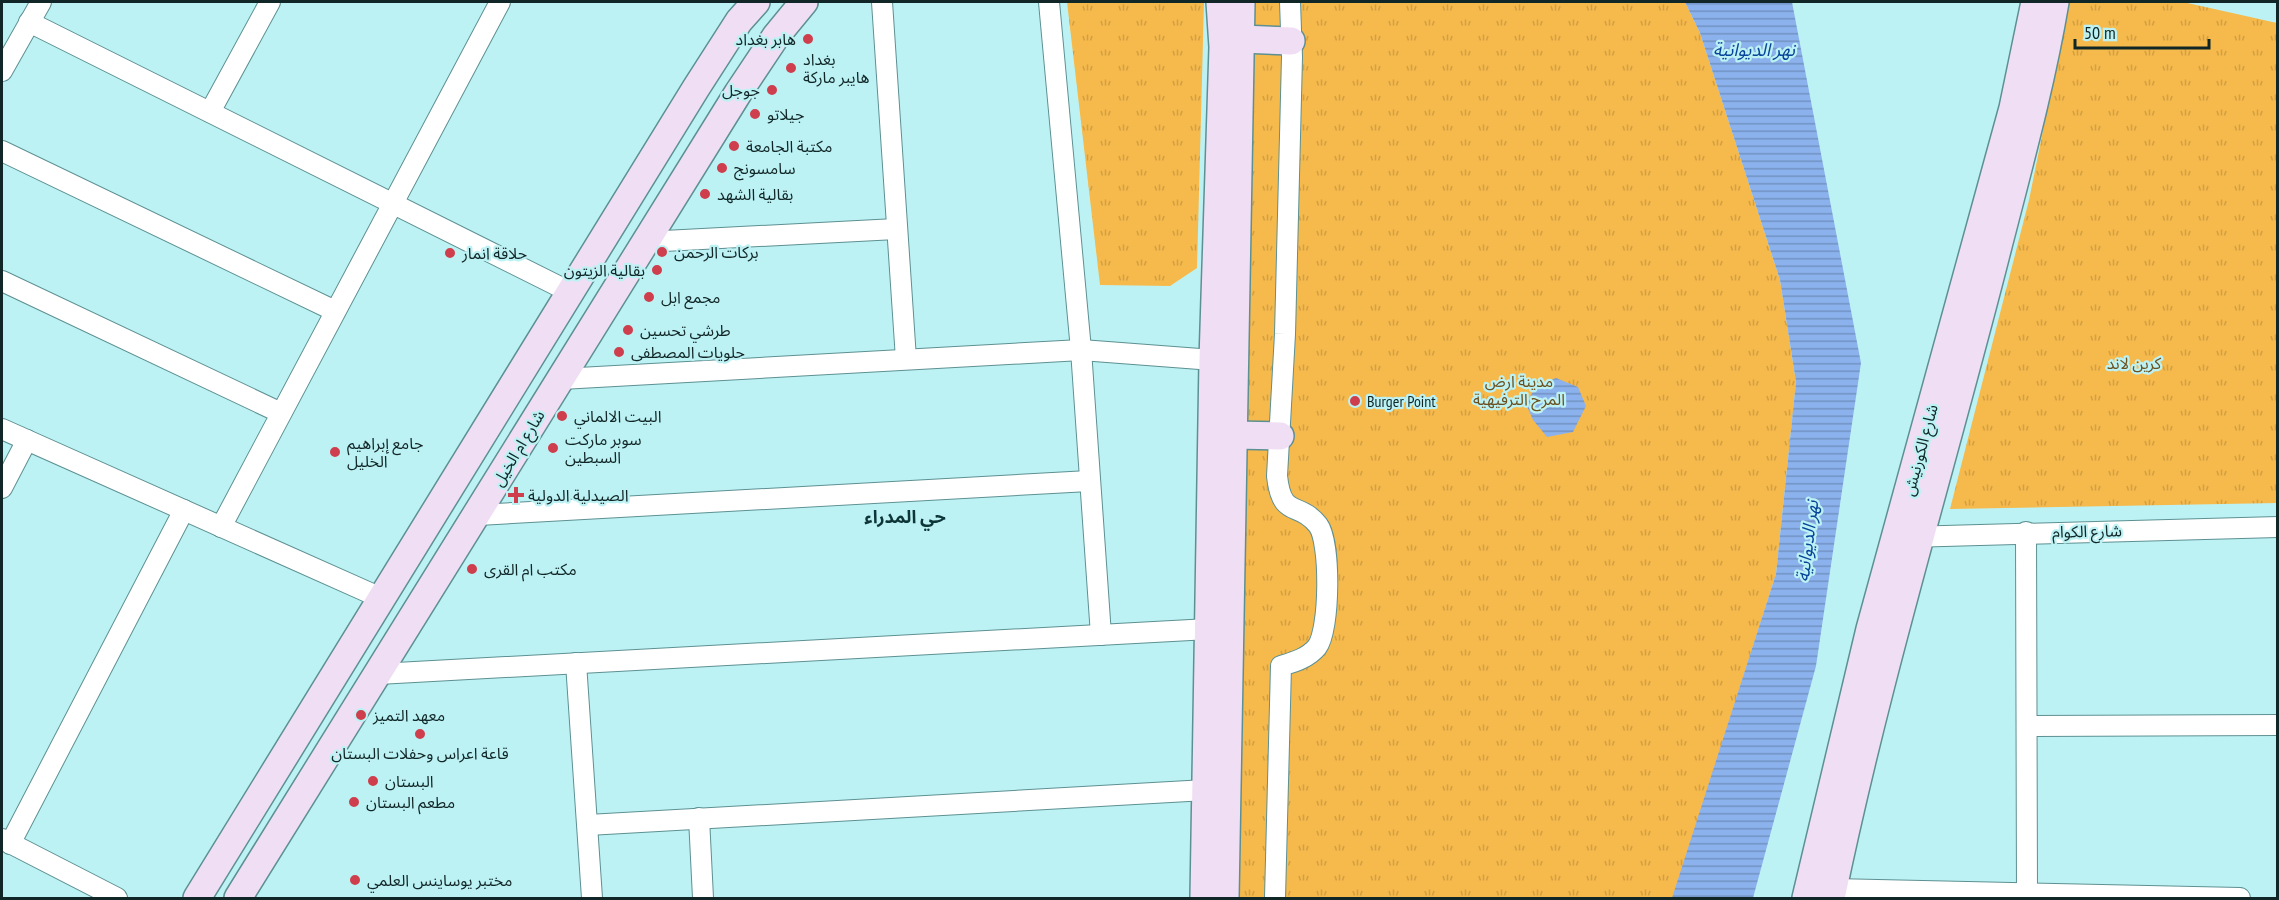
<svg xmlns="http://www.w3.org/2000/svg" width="2279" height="900" viewBox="0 0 2279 900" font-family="'PT Sans Narrow','Noto Sans Arabic',sans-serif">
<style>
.park{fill:url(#park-tufts)}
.water{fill:url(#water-rules)}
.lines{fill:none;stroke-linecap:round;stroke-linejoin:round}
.minor-casing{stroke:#5d9092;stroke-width:22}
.secondary-casing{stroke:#5d9092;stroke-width:30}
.minor{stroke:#fff;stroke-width:20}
.secondary{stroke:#f0def4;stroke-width:27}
.poi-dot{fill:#ce3e4d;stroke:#bdf2f4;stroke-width:2}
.labels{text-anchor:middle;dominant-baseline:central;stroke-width:4.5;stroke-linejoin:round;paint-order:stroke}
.poi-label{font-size:16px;fill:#112627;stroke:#bdf2f4;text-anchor:start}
.park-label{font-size:16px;fill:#6c501e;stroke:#bdf2f4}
.street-label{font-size:16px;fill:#112627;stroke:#bdf2f4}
.water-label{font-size:18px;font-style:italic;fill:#08459a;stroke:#bdf2f4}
.neighbourhood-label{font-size:18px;font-weight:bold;fill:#0e3638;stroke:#bdf2f4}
</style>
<defs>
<pattern id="park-tufts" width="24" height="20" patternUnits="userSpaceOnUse" patternTransform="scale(1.5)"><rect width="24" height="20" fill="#f6b94b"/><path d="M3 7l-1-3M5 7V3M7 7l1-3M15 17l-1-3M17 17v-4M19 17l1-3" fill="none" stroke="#d29f42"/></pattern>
<pattern id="water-rules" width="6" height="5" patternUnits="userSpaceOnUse" patternTransform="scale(1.5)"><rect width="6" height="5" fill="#8cb2ee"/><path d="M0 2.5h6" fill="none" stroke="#7191c1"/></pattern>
</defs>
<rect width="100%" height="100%" fill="#bdf2f4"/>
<g class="park">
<polygon points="1067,2 1204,2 1197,268 1170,286 1100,285"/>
<polygon points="1255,2 1685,2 1700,33 1780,280 1796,382 1776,574 1673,898 1236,898"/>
<polygon points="2069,2 2183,2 2277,23 2277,503 1950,509 2029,200"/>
</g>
<g class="water">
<polygon points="1685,2 1792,2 1861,363 1816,666 1753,898 1672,898 1776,574 1796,382 1780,280 1700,33"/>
<polygon points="1556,378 1578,387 1586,406 1573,432 1547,437 1533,420 1526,404 1536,386"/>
</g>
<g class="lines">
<defs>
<g id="minor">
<polyline points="882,2 906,359"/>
<polyline points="1049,2 1081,350 1101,635"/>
<polyline points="29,22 570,292"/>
<polyline points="2,71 41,2"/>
<polyline points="210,112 270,2"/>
<polyline points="2,151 335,311"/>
<polyline points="645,242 896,229"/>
<polyline points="2,281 281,413"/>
<polyline points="561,379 1081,350 1213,360"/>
<polyline points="2,429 381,598"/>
<polyline points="2,488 27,440"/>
<polyline points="478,515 1089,481"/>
<polyline points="221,527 500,2"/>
<polyline points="2026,532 2027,894"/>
<polyline points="1908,537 2278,527"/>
<polyline points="576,663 592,898"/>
<polyline points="378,674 1209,629"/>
<polyline points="2027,726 2278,725"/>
<polyline points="699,818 703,898"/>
<polyline points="588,825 1206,790"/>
<polyline points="2,839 117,898"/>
<polyline points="10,844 184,510"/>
<polyline points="1833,889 2240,898"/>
<path d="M1275 898 1281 666C1294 662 1308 658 1317 647 1330 630 1331 542 1318 525 1298 500 1282 520 1277 476L1285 334 1292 57 1290 2"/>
</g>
<g id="secondary">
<polyline points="1241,39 1291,41"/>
<polyline points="1233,435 1280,436"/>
<polyline points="197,898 696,88 739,21 756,2"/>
<polyline points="238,898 738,93 776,36 804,2"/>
<polyline points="1204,898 1213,360 1223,47 1220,2"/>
<polyline points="1225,898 1241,2"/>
<polyline points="1806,898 1870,629 2013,108 2035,2"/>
<path d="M1831 898C1876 680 1942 466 1997 250 2018 168 2041 85 2055 2"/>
</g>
</defs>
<use href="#minor" class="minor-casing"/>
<use href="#secondary" class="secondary-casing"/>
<use href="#minor" class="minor"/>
<use href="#secondary" class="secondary"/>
</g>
<g class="poi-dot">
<circle cx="808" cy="39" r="6"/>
<circle cx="791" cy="68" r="6"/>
<circle cx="772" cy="90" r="6"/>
<circle cx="755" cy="114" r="6"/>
<circle cx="734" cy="146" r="6"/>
<circle cx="722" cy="168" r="6"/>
<circle cx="705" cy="194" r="6"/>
<circle cx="662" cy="252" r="6"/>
<circle cx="450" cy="253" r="6"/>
<circle cx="657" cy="270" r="6"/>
<circle cx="649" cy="297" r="6"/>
<circle cx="628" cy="330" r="6"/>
<circle cx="619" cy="352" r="6"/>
<circle cx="1355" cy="401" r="6"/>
<circle cx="562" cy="416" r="6"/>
<circle cx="553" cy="448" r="6"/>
<circle cx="335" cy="452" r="6"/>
<path d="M513 486h6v6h6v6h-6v6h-6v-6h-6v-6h6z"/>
<circle cx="472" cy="569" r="6"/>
<circle cx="361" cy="715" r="6"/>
<circle cx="420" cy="734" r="6"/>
<circle cx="373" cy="781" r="6"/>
<circle cx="354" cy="802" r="6"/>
<circle cx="355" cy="880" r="6"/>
</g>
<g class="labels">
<g class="poi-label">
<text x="796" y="39" text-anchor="end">هابر بغداد</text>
<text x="803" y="59">بغداد<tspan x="803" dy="18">هايبر ماركة</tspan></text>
<text x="760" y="90" text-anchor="end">جوجل</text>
<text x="767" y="114">جيلاتو</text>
<text x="746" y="146">مكتبة الجامعة</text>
<text x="734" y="168">سامسونج</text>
<text x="717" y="194">بقالية الشهد</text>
<text x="674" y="252">بركات الرحمن</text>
<text x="462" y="253">حلاقة انمار</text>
<text x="645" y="270" text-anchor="end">بقالية الزيتون</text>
<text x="661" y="297">مجمع ابل</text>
<text x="640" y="330">طرشي تحسين</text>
<text x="631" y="352">حلويات المصطفى</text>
<text x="1367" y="401">Burger Point</text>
<text x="574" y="416">البيت الالماني</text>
<text x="565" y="439">سوبر ماركت<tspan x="565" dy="18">السبطين</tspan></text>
<text x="347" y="443">جامع إبراهيم<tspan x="347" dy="18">الخليل</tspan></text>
<text x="528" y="495">الصيدلية الدولية</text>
<text x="484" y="569">مكتب ام القرى</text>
<text x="373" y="715">معهد التميز</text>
<text x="420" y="753" text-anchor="middle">قاعة اعراس وحفلات البستان</text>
<text x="385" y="781">البستان</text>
<text x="366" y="802">مطعم البستان</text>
<text x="367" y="880">مختبر يوساينس العلمي</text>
</g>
<g class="park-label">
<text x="2134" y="363">كرين لاند</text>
<text x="1519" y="381">مدينة ارض<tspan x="1519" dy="18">المرح الترفيهية</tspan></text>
</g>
<g class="street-label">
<text transform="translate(518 448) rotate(-59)">شارع ام الخيل</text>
<text transform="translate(1920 450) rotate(-75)">شارع الكورنيش</text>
<text transform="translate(2087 531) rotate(-1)">شارع الكوام</text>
</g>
<g class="water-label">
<text x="1754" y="49">نهر الديوانية</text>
<text transform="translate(1807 541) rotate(-83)">نهر الديوانية</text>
</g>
<g class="neighbourhood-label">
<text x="905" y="516">حي المدراء</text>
</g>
</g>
<rect width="2279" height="900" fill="none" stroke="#112627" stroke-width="6"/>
<path d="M2075 39v9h134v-9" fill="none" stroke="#112627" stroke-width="3"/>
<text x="2084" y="39" font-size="18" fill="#112627" stroke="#bdf2f4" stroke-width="4.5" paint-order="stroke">50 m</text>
</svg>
